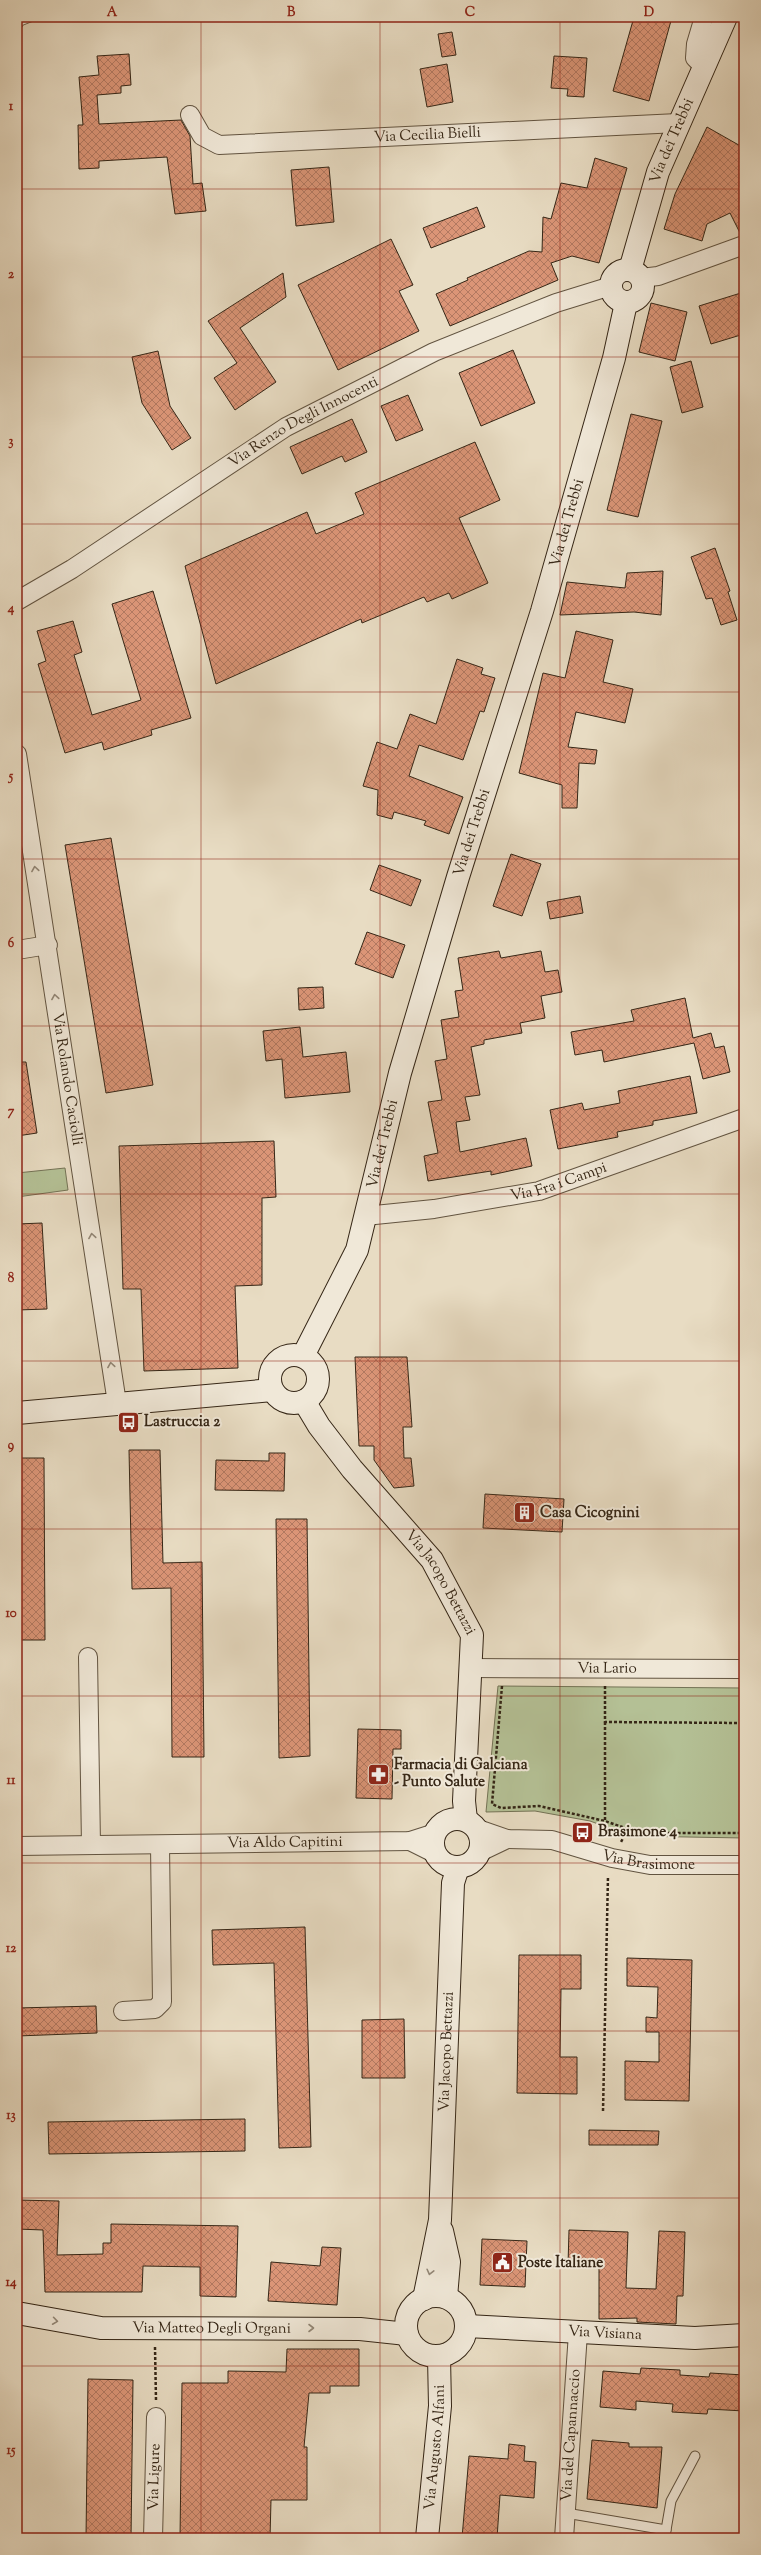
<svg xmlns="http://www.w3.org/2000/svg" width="761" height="2555" viewBox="0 0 761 2555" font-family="'Sorts Mill Goudy',serif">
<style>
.park{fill:#b4c095;stroke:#747356}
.building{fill:url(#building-cross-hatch);stroke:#352616}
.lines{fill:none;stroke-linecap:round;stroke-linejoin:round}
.lane-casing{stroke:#625441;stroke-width:11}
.street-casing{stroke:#625441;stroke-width:20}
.secondary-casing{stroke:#352616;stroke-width:24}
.path{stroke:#352616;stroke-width:2.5;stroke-dasharray:3 2;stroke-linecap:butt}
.lane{stroke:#f0e8d8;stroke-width:9}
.street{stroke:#f0e8d8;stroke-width:18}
.secondary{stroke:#f0e8d8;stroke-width:22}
.oneway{stroke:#928777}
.grid{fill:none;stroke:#8f2418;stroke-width:1;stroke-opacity:0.55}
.labels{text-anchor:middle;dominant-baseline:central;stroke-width:4;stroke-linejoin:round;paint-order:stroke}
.street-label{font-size:15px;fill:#352616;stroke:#f0e8d8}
.poi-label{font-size:15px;font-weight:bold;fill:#352616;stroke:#f0e8d8;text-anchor:start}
.neatline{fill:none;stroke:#8f2418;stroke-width:1.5}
.grid-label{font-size:13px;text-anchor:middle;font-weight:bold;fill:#8f2418}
</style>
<defs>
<pattern id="building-cross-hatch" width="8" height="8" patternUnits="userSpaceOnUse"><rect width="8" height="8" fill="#db9577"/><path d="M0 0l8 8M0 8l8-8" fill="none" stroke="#b27961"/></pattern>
</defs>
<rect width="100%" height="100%" fill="#e8dcc3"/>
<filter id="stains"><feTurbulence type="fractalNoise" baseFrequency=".005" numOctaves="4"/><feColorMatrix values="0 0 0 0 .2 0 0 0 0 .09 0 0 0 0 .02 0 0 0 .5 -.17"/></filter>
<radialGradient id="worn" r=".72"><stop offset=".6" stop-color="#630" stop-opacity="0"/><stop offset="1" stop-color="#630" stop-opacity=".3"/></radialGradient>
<g class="park">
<polygon points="65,1168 68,1190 17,1197 17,1173"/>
<polygon points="498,1686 744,1688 744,1838 631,1836 590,1821 535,1811 486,1812"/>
</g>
<g class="building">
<polygon points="634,17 672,17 649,101 613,91"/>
<polygon points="452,32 456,55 442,57 438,34"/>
<polygon points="129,54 131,85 121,86 121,93 97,95 99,124 181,120 190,136 193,184 202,183 206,211 175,214 167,157 99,161 99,168 79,169 78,125 83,125 79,77 99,75 97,56"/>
<polygon points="554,56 587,58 584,97 567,96 568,89 551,88"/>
<polygon points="447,64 453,102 427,107 420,69"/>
<polygon points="707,127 744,148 744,235 741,235 730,213 707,224 702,241 664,229 675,194"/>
<polygon points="595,158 627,168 599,263 572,256 551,263 558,280 450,326 436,294 468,280 467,278 529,251 542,252 543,217 551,219 561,183 587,188"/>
<polygon points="329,167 334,222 296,226 291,170"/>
<polygon points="477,207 485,227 431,248 423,228"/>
<polygon points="391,239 413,285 399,291 419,331 338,370 298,285"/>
<polygon points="283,273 286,297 240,328 276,382 235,410 214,378 237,363 208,321"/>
<polygon points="744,292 744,334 711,344 699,306"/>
<polygon points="651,303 687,312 675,361 639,352"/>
<polygon points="513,350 535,403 481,426 459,373"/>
<polygon points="158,351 170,406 191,438 172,450 142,403 132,357"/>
<polygon points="691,361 703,407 682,413 670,367"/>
<polygon points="408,395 423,430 396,441 381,406"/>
<polygon points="631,414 662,421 638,517 607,510"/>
<polygon points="352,419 367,452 345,462 342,456 302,474 290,447"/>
<polygon points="475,442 500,500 459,518 488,583 452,599 449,593 427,602 424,597 362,623 361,619 216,684 185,566 307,512 316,534 364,514 355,493"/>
<polygon points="715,548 730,591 728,592 737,620 721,625 712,598 706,599 691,557"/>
<polygon points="663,571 661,615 634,612 560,615 567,582 625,588 627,573"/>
<polygon points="153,591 191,718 151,730 152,735 104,750 102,742 65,753 38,664 46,661 37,631 73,621 82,652 74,655 92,715 141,700 112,604"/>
<polygon points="576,631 613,640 603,682 633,689 625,723 576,712 568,747 597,750 595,764 579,763 577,808 562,808 562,785 519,773 543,673 565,678"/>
<polygon points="457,659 483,668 481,674 495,678 484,712 480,711 463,760 419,745 409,776 463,797 449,834 424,825 426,821 394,812 392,819 377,815 378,790 363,786 377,742 397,749 410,714 436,724"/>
<polygon points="111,838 153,1085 106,1093 65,845"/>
<polygon points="511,854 541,864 522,916 493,906"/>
<polygon points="379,865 421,880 411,906 370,890"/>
<polygon points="580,896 583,913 550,919 547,902"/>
<polygon points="367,932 405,945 393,978 355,964"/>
<polygon points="499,951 501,958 541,951 545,972 558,970 562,992 541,996 545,1018 520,1023 522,1033 484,1040 484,1044 471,1047 480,1095 465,1097 470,1120 456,1122 460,1152 526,1138 532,1166 491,1175 491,1171 428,1181 424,1156 438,1153 428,1102 442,1100 435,1061 447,1059 441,1020 459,1017 455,991 463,990 458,958"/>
<polygon points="323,987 324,1008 299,1010 298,988"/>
<polygon points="685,998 693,1038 711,1033 715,1048 724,1046 730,1072 703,1079 694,1043 604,1062 602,1050 575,1055 571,1032 634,1021 631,1010"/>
<polygon points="300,1027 303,1057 346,1052 350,1092 285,1098 282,1059 266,1061 263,1031"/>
<polygon points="17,1062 26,1062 37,1133 17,1136"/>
<polygon points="690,1076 697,1113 653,1121 653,1125 617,1132 618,1137 558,1149 550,1110 582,1103 584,1110 620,1103 618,1091"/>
<polygon points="274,1141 276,1197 262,1198 262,1285 235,1286 238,1368 144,1371 141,1289 123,1289 119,1146"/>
<polygon points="42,1223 47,1309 17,1310 17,1224"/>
<polygon points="355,1357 407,1357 412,1427 403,1427 404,1458 411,1458 414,1486 394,1488 374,1460 374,1446 359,1446"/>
<polygon points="129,1450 160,1450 163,1563 202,1562 204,1757 172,1757 171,1588 132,1589"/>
<polygon points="269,1453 285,1453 284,1491 215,1490 216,1460 269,1461"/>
<polygon points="17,1458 44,1458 45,1640 17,1640"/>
<polygon points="485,1494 564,1499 562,1532 483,1528"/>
<polygon points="276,1519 307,1519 310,1756 279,1758"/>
<polygon points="358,1729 401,1730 401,1749 393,1749 392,1799 356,1798"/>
<polygon points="305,1927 311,2147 279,2148 274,1963 213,1965 212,1930"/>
<polygon points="519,1955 581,1955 581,1989 561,1989 560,2057 577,2057 577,2094 517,2093"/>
<polygon points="627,1958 692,1960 689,2101 625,2100 625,2061 659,2062 659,2032 646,2032 646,2017 657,2018 658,1987 627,1986"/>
<polygon points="96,2006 97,2033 17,2036 17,2008"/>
<polygon points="404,2019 405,2078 362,2078 362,2020"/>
<polygon points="245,2119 245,2151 49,2154 48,2122"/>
<polygon points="589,2130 659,2131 658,2145 589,2145"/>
<polygon points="17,2200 59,2201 57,2255 103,2254 103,2243 111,2243 111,2224 238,2226 236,2297 200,2296 200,2267 143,2266 142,2292 45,2292 43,2230 17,2229"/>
<polygon points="569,2230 628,2232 626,2288 656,2289 659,2231 685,2232 683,2296 677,2296 676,2324 637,2322 637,2318 599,2319 599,2265 568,2265"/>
<polygon points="482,2239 527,2241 525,2287 480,2285"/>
<polygon points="322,2247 341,2248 337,2305 268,2301 271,2262 320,2266"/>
<polygon points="287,2349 359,2349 359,2386 330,2386 330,2393 309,2393 304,2447 307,2447 307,2500 271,2500 270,2538 180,2538 182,2383 228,2383 228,2371 286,2372"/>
<polygon points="641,2368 680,2370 680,2375 709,2377 710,2373 744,2375 744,2411 708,2409 707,2414 672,2412 673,2404 636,2401 636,2410 600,2407 603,2371 640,2374"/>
<polygon points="88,2379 133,2380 131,2538 86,2538"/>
<polygon points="592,2440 629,2443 629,2447 662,2447 657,2508 587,2499"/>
<polygon points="509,2444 525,2446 524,2461 536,2462 534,2498 500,2495 497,2538 462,2538 469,2456 508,2459"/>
</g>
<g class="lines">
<defs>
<g id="lane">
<polyline points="17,25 20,21 30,17"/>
<polyline points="566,2513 666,2530 665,2538"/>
<polyline points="666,2530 671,2501 695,2456"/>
</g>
<g id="street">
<polyline points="704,17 696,44 695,58 704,67"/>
<path id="s1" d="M190 115 202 136 219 145 678 123"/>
<polyline points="641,278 658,276 744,245"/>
<path id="s2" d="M17 601 72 569 286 427 434 352 556 303 611 286"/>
<path id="s3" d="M17 754 117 1403"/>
<polyline points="17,950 48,945"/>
<path id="s4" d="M365 1216 434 1209 539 1191 744 1118"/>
<polyline points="88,1657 91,1845"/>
<path id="s5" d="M471 1668 744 1669"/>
<path id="s6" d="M478 1829 507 1839 552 1840 612 1858 650 1865H744"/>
<polyline points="410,1841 436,1854"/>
<path id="s7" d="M17 1846 410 1841 435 1833"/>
<polyline points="480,1852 507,1839"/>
<polyline points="123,2011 155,2009 162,2002 160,1845"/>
<path id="s8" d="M153 2538 156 2417"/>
<path id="s9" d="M564 2538 578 2333"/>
</g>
<g id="secondary">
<circle cx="627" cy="286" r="16"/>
<path id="s10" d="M630 270 658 172 726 17"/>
<circle cx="294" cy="1379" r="24"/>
<path id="s11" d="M303 1356 357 1250 400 1073 458 877 542 611 614 358 626 303"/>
<path id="s12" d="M304 1401 319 1426 352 1469 432 1560 472 1635 464 1801 466 1820"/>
<polyline points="17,1413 272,1390"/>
<circle cx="457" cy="1843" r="24"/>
<polyline points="442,2231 449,2262 446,2297"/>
<circle cx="436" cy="2326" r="30"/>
<path id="s13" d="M424 2299 440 2220 453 1883 458 1867"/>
<path id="s14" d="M17 2313 101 2328 360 2329 407 2334"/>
<path id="s15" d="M467 2326 695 2338 744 2335"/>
<path id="s16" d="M427 2538 440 2406 439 2357"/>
</g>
</defs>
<use href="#lane" class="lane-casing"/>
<use href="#street" class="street-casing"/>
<use href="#secondary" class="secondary-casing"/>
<g class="path">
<polyline points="502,1686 492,1804 501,1808 539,1806 605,1821"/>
<polyline points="605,1686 605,1722 744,1723"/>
<polyline points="605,1722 605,1821 628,1829 621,1842"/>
<polyline points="628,1829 650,1833 744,1833"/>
<polyline points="603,2111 608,1876"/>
<polyline points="155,2347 156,2400"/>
</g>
<use href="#lane" class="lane"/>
<use href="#street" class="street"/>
<use href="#secondary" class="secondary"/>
</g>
<defs><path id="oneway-chevron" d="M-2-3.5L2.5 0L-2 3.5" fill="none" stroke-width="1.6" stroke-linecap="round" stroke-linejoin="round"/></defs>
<g class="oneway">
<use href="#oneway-chevron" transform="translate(35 869) rotate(-99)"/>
<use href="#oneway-chevron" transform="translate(55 997) rotate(-99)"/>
<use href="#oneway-chevron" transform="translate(92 1236) rotate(-99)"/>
<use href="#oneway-chevron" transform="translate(111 1365) rotate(-99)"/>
<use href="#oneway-chevron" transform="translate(430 2272) rotate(104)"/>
<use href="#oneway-chevron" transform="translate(55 2321) rotate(8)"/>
<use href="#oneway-chevron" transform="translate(311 2328)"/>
</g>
<path class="grid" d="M201 17V2538M380 17V2538M560 17V2538M17 189H744M17 357H744M17 524H744M17 692H744M17 859H744M17 1026H744M17 1194H744M17 1361H744M17 1529H744M17 1696H744M17 1863H744M17 2031H744M17 2198H744M17 2366H744"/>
<defs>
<symbol id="bus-square" viewBox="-11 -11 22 22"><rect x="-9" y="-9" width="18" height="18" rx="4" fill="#8f2418" stroke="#f0e8d8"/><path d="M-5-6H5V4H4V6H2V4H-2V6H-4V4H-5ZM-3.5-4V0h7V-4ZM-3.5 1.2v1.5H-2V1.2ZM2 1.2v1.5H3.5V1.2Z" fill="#fff"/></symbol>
<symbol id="building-square" viewBox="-11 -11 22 22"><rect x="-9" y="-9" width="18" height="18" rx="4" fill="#8f2418" stroke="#f0e8d8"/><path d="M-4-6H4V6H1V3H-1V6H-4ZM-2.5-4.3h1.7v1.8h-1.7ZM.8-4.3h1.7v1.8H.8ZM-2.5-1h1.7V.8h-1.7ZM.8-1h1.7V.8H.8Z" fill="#fff"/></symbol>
<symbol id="pharmacy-square" viewBox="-11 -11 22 22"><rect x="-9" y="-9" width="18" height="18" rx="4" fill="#8f2418" stroke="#f0e8d8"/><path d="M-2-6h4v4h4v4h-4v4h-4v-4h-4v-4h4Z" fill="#fff"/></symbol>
<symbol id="civic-square" viewBox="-11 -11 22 22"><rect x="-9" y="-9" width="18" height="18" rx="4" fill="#8f2418" stroke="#f0e8d8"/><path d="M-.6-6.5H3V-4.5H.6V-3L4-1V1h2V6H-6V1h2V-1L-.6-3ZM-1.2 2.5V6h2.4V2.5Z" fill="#fff"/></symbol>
</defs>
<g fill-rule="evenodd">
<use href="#bus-square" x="116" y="1410" width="25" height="25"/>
<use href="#building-square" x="512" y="1500" width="25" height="25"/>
<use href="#pharmacy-square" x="366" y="1762" width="25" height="25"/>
<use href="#bus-square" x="570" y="1820" width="25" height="25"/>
<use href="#civic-square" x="490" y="2250" width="25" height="25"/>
</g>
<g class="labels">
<g class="street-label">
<text stroke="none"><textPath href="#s1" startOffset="252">Via Cecilia Bielli</textPath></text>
<text stroke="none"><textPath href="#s10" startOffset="136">Via dei Trebbi</textPath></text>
<text stroke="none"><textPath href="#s2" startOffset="338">Via Renzo Degli Innocenti</textPath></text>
<text stroke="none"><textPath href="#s11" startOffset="876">Via dei Trebbi</textPath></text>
<text stroke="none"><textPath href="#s11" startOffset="552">Via dei Trebbi</textPath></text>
<text stroke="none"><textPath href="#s3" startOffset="329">Via Rolando Caciolli</textPath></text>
<text stroke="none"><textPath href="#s11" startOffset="228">Via dei Trebbi</textPath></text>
<text stroke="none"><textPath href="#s4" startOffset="197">Via Fra i Campi</textPath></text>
<text stroke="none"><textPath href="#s12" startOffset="228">Via Jacopo Bettazzi</textPath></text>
<text stroke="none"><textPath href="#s5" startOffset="136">Via Lario</textPath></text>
<text stroke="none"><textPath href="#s7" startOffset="268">Via Aldo Capitini</textPath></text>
<text stroke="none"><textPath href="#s6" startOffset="175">Via Brasimone</textPath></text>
<text stroke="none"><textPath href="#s13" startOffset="249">Via Jacopo Bettazzi</textPath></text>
<text stroke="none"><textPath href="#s14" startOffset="196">Via Matteo Degli Organi</textPath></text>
<text stroke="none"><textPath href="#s15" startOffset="138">Via Visiana</textPath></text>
<text stroke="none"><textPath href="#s9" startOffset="103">Via del Capannaccio</textPath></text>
<text stroke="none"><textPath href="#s16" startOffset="91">Via Augusto Alfani</textPath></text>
<text stroke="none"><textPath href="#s8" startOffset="61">Via Ligure</textPath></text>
</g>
<g class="poi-label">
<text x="144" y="1422">Lastruccia 2</text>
<text x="540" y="1513">Casa Cicognini</text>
<text x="394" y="1765">Farmacia di Galciana<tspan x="394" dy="17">- Punto Salute</tspan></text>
<text x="598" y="1832">Brasimone 4</text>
<text x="518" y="2263">Poste Italiane</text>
</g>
</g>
<rect width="761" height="2555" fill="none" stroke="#e8dcc3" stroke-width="44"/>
<rect x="22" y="22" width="717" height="2511" class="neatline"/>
<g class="grid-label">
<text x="112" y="16">A</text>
<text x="291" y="16">B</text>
<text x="470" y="16">C</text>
<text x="649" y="16">D</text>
<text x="11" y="110">1</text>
<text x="11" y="278">2</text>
<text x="11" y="445">3</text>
<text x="11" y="612">4</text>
<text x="11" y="780">5</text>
<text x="11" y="947">6</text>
<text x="11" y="1115">7</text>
<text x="11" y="1282">8</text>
<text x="11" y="1449">9</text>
<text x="11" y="1617">10</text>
<text x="11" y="1784">11</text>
<text x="11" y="1952">12</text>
<text x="11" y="2119">13</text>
<text x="11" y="2286">14</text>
<text x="11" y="2454">15</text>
</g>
<rect width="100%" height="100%" filter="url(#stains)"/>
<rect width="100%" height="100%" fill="url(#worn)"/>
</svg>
